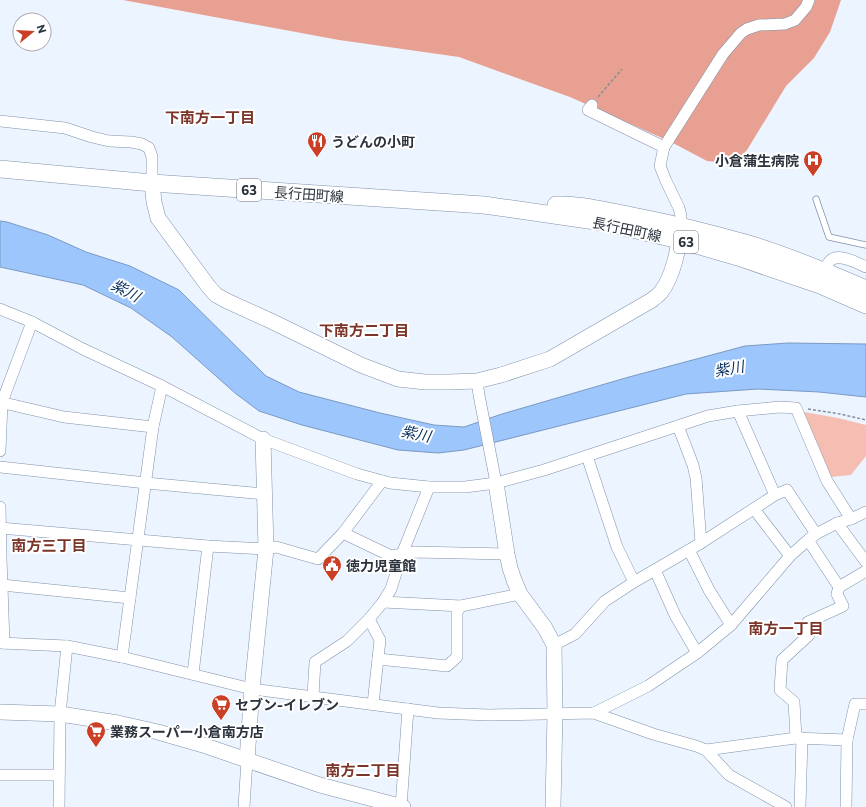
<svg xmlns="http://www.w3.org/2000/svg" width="866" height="807" viewBox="0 0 866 807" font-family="Commissioner,'Noto Sans JP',sans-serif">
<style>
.green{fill:#f6beb2}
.forest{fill:#e7a091}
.water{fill:#9dc6fc;stroke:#7a9ac2}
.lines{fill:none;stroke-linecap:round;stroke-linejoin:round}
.lane-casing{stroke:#8092aa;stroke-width:7}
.street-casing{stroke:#8092aa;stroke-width:12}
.secondary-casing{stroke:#8092aa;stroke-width:16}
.primary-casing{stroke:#8092aa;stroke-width:18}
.path{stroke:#868e99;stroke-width:1.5;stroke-dasharray:3 2;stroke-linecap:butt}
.lane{stroke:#fff;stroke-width:5.5}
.street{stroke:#fff;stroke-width:11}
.secondary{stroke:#fff;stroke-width:15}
.primary{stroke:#fff;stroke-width:17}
.labels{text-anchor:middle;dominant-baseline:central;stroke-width:4;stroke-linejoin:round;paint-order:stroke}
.shield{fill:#fff;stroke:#6a7076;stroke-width:1}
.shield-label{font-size:13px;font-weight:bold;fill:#2a323c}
.poi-label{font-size:14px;font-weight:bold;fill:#2a323c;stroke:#fff;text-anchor:start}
.street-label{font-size:14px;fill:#2a323c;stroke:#fff}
.neighbourhood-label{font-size:15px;font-weight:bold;fill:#7a3528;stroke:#fff}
.water-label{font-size:15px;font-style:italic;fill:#062e5e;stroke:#fff}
</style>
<rect width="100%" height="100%" fill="#ecf4ff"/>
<polygon class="green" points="804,412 838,418 866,425 866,456 851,475 831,477 803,415"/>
<polygon class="forest" points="123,0 841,0 830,32 814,58 786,86 747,150 738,159 725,163 707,161 671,142 570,97 459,57 339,40"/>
<polygon class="water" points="0,221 7,222 48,235 86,252 130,266 179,290 266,376 299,392 380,413 434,425 464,427 502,414 629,377 745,346 788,343 866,344 866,397 819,392 758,389 686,394 464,450 438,453 398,450 302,425 259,411 235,393 172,337 131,308 83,285 0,267"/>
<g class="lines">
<defs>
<polyline id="lane" points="816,199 829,237 866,245"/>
<g id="street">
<polyline points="592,105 588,110 664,147"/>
<polyline points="0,121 65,128 92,137 109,141 131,142 142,144 149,148 152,157 152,183"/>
<polyline points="681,226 681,216 679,208 666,181 660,166 664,147 723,54 741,33 747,29 759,25 785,24 795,20 806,7 809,0"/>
<path d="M823 277C825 273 826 266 829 262 837 251 857 263 866 267"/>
<polyline points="0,309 32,322 83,349 162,386 263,439 357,474 390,483 429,487 465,487 496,483 544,470 708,416 738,411 780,407 796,408 827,481 851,519"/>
<polyline points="477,381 479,395 496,483"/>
<polyline points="0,402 64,417 153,427"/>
<polyline points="738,411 775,495"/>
<polyline points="678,426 693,465 696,478 701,543"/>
<polyline points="0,451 2,402 32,322"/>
<polyline points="587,456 617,547 634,582"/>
<polyline points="0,467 146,483 265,494"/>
<polyline points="0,507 1,558 4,643"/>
<polyline points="754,509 790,556"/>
<polyline points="837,523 866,562"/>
<polyline points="0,528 208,546 266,549 276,547 318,559 343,533 382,481"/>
<polyline points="343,533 391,556 414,552 507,554"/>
<polyline points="808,540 839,587 866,571"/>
<polyline points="689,550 709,590 731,625"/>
<polyline points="655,570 675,615 697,653"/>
<polyline points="2,585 130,598"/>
<polyline points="383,602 461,606"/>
<polyline points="369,619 380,640 373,704"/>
<polyline points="0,643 67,646 122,657 252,689 438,713 489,715 594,713 653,734 696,746 706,750 796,738 847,740"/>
<polyline points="554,645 575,634 605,601 634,582 701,543 775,495 787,490 816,534"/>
<polyline points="122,657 153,427 162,386"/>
<polyline points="378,659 447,666 457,657 457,612 461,606 520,594"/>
<polyline points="193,674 208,546"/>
<polyline points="313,696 315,662 347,641 369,619 383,602 391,589 402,554 429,487"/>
<polyline points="594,713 648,686 697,653 731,625 790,556 808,540 816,534 837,523 851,519 866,512"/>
<polyline points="796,738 794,702 780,690 782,660 809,635 808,622 843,606 837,594 839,587"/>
<polyline points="706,750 729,775 786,807"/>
<polyline points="0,775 59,775"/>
<polyline points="59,807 60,714 67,646"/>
<polyline points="244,807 247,760"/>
<polyline points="401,807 408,709"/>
<polyline points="800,807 802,738"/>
<polyline points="846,807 847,740 855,704 866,704"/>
</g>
<g id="secondary">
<path d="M152 183 154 202 158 218 208 286 216 295 227 301 271 321 361 365 398 379 425 382H449L477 381 501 375 550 359 652 300C655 297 659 295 661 292 674 275 678 249 681 228"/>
<polyline points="496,483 507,554 510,568 514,580 520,594 545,628 554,645 555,714 553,807"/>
<polyline points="0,712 60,714 118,723 158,732 203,745 320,785 403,807"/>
<polyline points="247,760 252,689 266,549 263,439"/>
</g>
<g id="primary">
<polyline points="0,169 152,183 484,205 602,222 679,240 738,257 820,285 866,305"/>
<path d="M556 205C580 204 605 211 628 215 670 223 711 233 752 245 791 257 829 273 866 289"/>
</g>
</defs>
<use href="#lane" class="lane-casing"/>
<use href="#street" class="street-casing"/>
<use href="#secondary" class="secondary-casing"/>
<use href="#primary" class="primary-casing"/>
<g class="path">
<polyline points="598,97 622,69"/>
<polyline points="808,409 840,414 866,420"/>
</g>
<use href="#lane" class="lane"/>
<use href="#street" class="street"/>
<use href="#secondary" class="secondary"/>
<use href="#primary" class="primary"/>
</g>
<defs>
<symbol id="restaurant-pin" viewBox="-11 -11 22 30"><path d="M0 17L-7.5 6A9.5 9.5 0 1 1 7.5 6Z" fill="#cb3f26" stroke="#fff"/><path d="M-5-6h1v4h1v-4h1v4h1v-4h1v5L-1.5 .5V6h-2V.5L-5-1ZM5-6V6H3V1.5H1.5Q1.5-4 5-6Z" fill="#fff"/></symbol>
<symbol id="hospital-pin" viewBox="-11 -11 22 30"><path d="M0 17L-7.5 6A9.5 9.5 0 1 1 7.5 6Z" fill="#cb3f26" stroke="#fff"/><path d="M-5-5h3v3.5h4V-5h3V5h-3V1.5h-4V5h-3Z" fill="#fff"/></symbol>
<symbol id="civic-pin" viewBox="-11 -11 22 30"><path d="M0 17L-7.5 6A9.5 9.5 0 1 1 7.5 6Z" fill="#cb3f26" stroke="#fff"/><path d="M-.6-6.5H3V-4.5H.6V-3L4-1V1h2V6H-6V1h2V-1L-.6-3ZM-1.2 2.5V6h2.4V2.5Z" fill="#fff"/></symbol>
<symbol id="supermarket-pin" viewBox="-11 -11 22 30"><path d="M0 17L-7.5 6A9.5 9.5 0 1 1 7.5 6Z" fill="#cb3f26" stroke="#fff"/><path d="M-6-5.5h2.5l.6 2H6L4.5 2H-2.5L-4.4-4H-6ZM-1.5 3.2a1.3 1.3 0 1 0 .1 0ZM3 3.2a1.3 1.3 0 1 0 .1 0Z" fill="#fff"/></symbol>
</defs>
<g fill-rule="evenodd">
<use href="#restaurant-pin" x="306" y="130" width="22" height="30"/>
<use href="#hospital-pin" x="802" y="149" width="22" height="30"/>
<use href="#civic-pin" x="321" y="554" width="22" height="30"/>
<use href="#supermarket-pin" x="210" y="693" width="22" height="30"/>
<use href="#supermarket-pin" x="85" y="720" width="22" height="30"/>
</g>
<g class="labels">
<g class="shield">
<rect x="237" y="179" width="24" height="22" rx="3"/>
<rect x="674" y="231" width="24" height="22" rx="3"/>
</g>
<g class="shield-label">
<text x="249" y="190">63</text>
<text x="686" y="242">63</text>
</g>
<g class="poi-label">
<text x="331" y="141">うどんの小町</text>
<text x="799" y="160" text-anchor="end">小倉蒲生病院</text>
<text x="346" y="565">徳力児童館</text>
<text x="235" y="704">セブン-イレブン</text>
<text x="110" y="731">業務スーパー小倉南方店</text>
</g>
<g class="street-label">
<text transform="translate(309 194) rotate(4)">長行田町線</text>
<text transform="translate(627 229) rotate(12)">長行田町線</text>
</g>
<g class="neighbourhood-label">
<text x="210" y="117">下南方一丁目</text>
<text x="364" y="330">下南方二丁目</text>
<text x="49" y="545">南方三丁目</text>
<text x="786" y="628">南方一丁目</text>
<text x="363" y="770">南方二丁目</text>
</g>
<g class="water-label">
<text transform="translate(126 290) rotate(28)">紫川</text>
<text transform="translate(729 368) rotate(-10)">紫川</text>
<text transform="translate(416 433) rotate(11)">紫川</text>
</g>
</g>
<g transform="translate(32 32) rotate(72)"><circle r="19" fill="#ffffff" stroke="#aaadb1"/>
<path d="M0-3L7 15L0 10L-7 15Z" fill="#cb3f26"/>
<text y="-6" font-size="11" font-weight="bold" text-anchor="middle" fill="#2a323c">N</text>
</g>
</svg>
